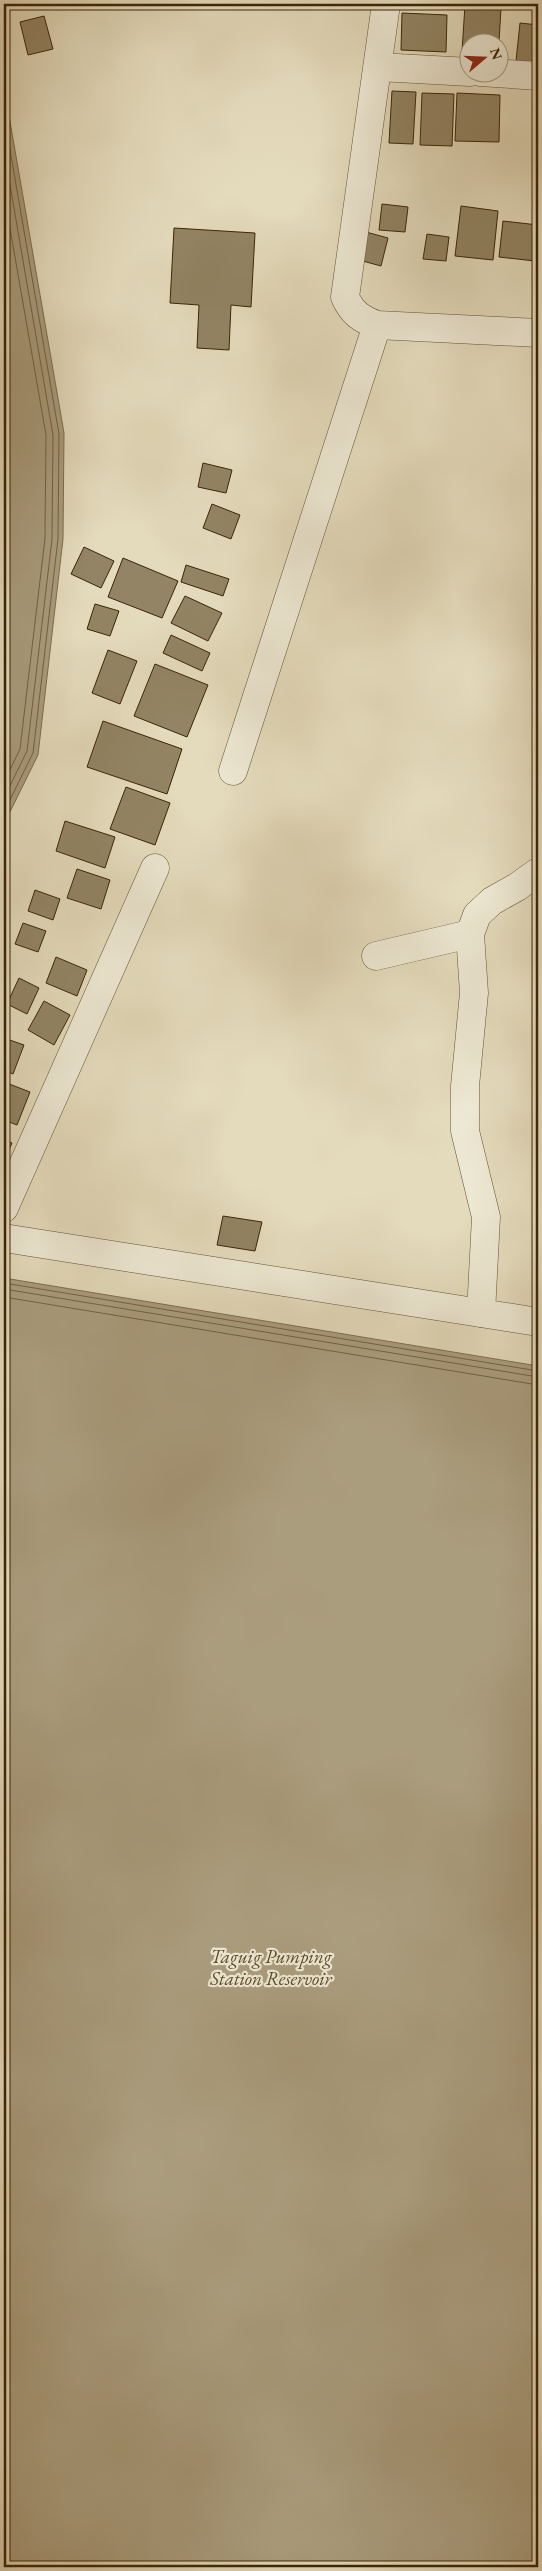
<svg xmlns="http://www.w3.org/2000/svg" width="542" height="2571" viewBox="0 0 542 2571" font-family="'EB Garamond',serif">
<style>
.water{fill:#aa9d7e;stroke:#7d6d4e}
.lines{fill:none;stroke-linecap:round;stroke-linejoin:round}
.shore{stroke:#726142;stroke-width:1}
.building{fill:#928464;stroke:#3a2505}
.minor-casing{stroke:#645233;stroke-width:29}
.minor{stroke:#ede8d3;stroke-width:28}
.labels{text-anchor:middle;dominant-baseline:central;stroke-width:4.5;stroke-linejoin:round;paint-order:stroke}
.water-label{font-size:19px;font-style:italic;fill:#5c4929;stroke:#ede8d3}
</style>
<rect width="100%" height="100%" fill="#e4dbbc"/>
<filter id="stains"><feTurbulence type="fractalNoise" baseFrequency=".004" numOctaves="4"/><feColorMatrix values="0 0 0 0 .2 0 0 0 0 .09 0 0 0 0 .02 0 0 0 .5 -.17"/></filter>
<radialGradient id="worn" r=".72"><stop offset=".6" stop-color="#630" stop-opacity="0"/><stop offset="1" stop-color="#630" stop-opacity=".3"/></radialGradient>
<g class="water">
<polygon points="4,87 64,433 63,539 38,755 4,824"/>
<polygon points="4,1278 538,1366 538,2567 4,2567"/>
</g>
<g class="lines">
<g class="shore">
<polyline points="4,115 59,434 58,539 33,753 4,812"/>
<polyline points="4,150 53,435 52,539 27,751 4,798"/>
<polyline points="4,194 46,435 45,538 20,749 4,782"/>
<polyline points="4,1283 538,1371"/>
<polyline points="4,1289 538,1377"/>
<polyline points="4,1297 538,1385"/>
</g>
</g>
<g class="building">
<polygon points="465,5 501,8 499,42 470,42 470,67 461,67"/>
<polygon points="402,13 447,15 446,52 401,50"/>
<polygon points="44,16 53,49 28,55 20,22"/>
<polygon points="520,23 538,25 538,63 516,61"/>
<polygon points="392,91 416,92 413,144 389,143"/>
<polygon points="422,93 454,94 452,146 420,145"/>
<polygon points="457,93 500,95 499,142 455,141"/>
<polygon points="382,204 408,207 405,232 379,230"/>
<polygon points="461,206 498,211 493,260 455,256"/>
<polygon points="503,221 538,225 535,261 499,257"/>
<polygon points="174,228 255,233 251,307 231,305 229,350 197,348 199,305 170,303"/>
<polygon points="366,232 388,238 381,266 359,260"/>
<polygon points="427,234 449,237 446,261 423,259"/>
<polygon points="203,463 232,470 226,493 198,487"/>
<polygon points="212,504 240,515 231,539 203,528"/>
<polygon points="84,547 114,561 101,588 71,574"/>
<polygon points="123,558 178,581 162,618 108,597"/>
<polygon points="186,565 229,579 223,596 181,582"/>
<polygon points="185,596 222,613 208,641 171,623"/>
<polygon points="95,604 119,611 110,636 87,629"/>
<polygon points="171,635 210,653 202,671 163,653"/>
<polygon points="108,650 137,661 120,704 92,693"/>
<polygon points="155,664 208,685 187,737 134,716"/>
<polygon points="103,721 182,749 167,794 87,767"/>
<polygon points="126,787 170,803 155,845 110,829"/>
<polygon points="65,821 115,837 105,868 56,851"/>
<polygon points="77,869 110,880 101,909 67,898"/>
<polygon points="35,890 60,899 53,920 28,911"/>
<polygon points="23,923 46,931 38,952 15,944"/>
<polygon points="56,957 87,970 77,996 46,983"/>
<polygon points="19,978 39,988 27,1014 7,1004"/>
<polygon points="44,1001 70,1015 54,1045 28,1030"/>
<polygon points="4,1038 24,1045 13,1074 4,1070"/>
<polygon points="4,1082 30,1092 17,1125 4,1120"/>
<polygon points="4,1139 12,1143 4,1161"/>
<polygon points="223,1216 262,1222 255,1251 217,1245"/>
</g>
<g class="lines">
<defs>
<g id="minor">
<path d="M386 4 345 297C352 313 361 319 377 325L538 333"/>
<polyline points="378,67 470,72"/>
<polyline points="480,72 538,76"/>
<polyline points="233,771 377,325"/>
<polyline points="376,956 470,934"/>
<polyline points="4,1208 155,868"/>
<polyline points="4,1238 538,1322"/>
<polyline points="481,1313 486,1217 465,1131 465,1086 474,993 470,934 477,915 492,901 517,887 538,872"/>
</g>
</defs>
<use href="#minor" class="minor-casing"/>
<use href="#minor" class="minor"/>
</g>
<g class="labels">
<g class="water-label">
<text x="271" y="1956">Taguig Pumping<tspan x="271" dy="22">Station Reservoir</tspan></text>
</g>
</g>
<rect width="542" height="2571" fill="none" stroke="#e4dbbc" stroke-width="20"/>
<rect x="5" y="5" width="532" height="2561" fill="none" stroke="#3a2505" stroke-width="2.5"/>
<rect x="10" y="10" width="522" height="2551" fill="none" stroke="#3a2505"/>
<g transform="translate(484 58) rotate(71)"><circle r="24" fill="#ede8d3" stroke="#a59a81"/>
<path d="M0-4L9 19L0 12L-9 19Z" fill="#8f2418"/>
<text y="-8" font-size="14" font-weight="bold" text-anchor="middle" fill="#3a2505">N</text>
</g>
<rect width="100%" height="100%" filter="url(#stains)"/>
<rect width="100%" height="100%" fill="url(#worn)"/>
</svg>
